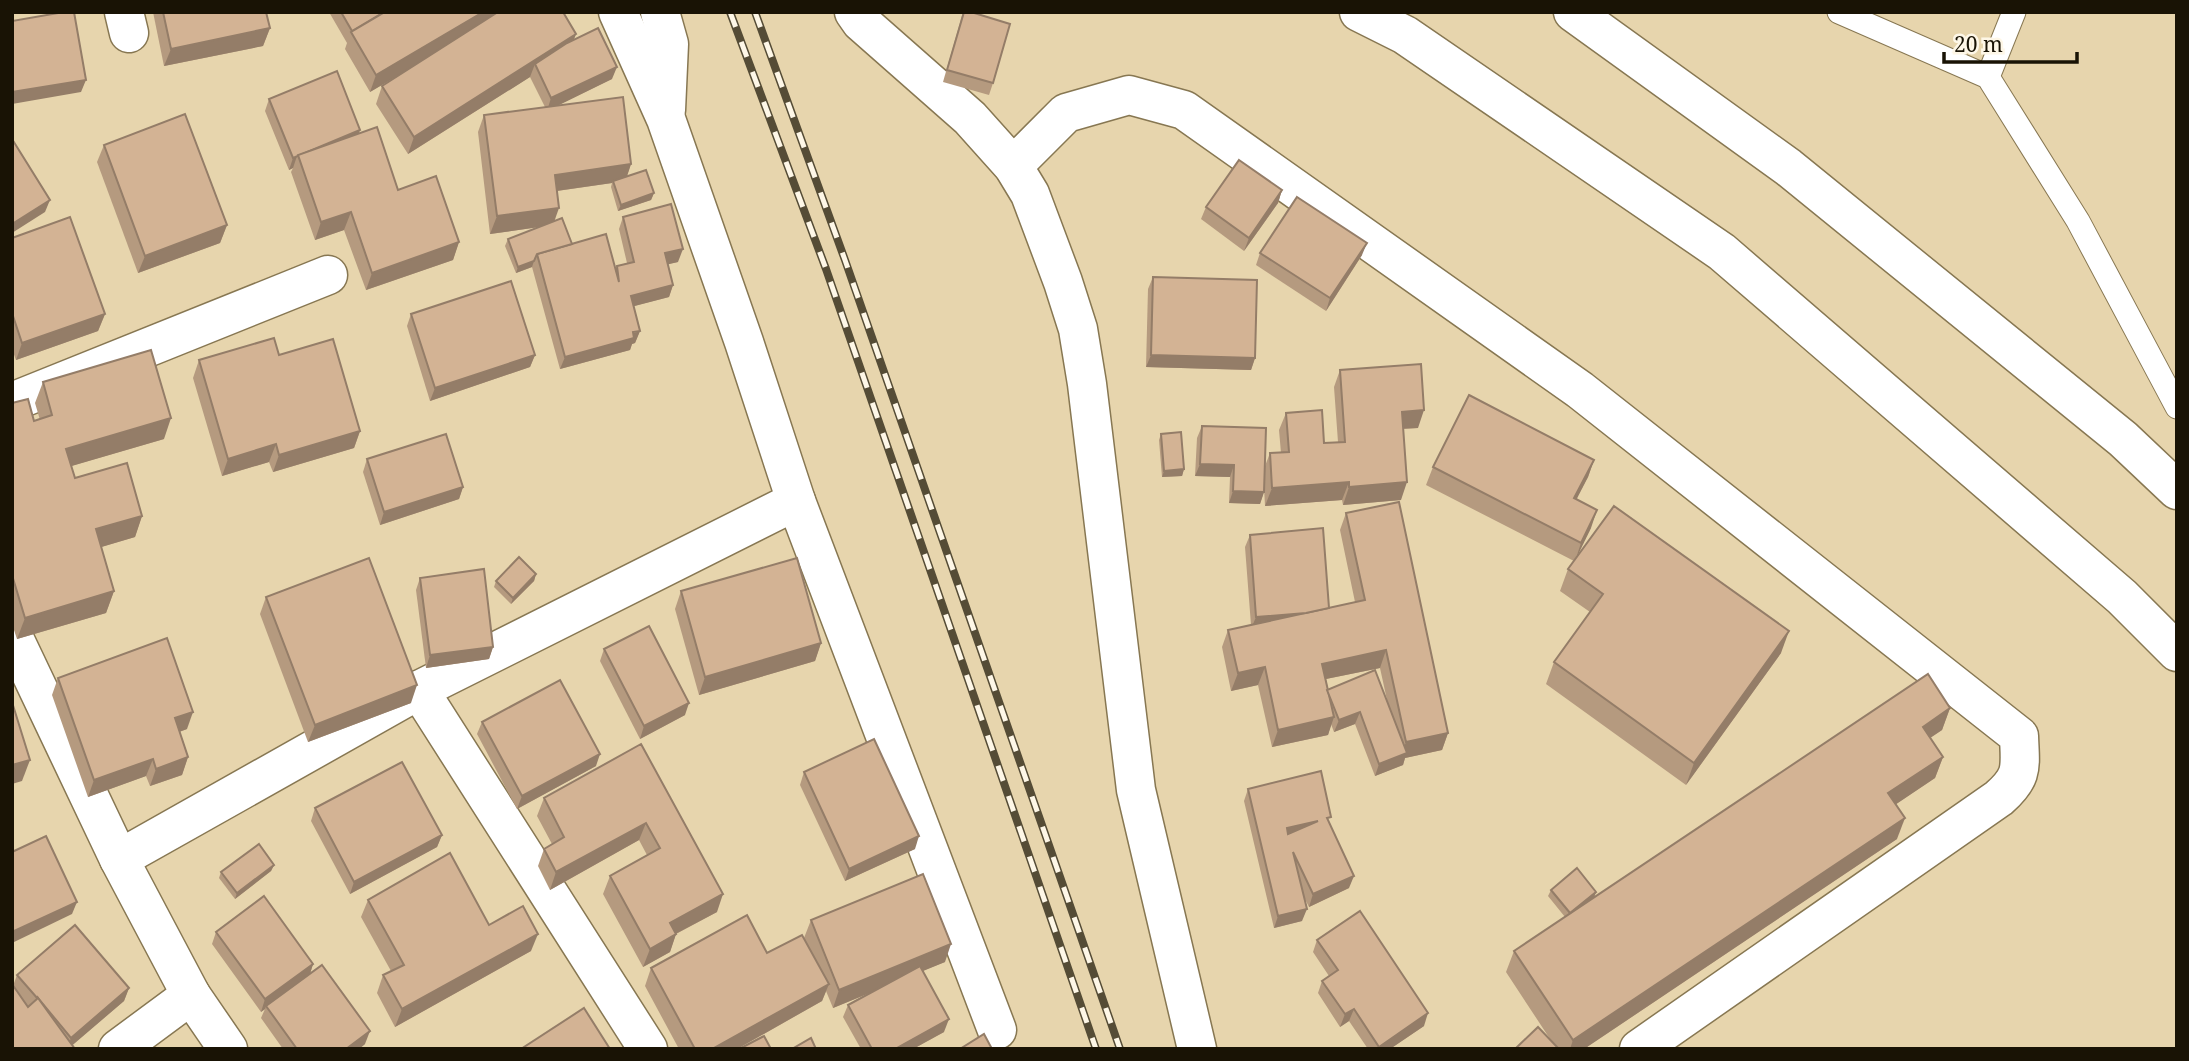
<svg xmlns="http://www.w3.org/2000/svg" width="2189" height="1061" viewBox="0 0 2189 1061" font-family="'Noto Serif',serif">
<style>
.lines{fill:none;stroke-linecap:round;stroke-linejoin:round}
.lane-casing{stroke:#877752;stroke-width:25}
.street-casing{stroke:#877752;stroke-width:41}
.highway-casing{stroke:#877752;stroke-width:41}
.lane{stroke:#fff;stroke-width:23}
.street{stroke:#fff;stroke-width:38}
.highway{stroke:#fff;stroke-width:38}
.rail-casing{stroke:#554c36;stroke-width:8}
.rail{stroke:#fef7e7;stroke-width:5;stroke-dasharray:16;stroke-linecap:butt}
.wall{fill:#b59a7f;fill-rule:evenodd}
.shaded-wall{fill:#947d68}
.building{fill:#d3b394;stroke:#947d68;stroke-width:2;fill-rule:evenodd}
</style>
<rect width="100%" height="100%" fill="#e7d5ad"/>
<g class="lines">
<defs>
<g id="lane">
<polyline points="1839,12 1988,77 2078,221 2177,407"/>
<polyline points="1988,77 2014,12"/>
</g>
<g id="street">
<polyline points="124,12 129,33"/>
<polyline points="618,12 666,119 744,342 796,501 997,1030"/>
<polyline points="660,12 669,44 666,110"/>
<polyline points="854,12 861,22 970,118 1013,166 1030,194 1063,282 1078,329 1087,384 1136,790 1197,1049"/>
<path d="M1013 166 1066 113 1129 95 1184 110 1580 390 2019 736C2020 767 2024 776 1999 798L1639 1049"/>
<polyline points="12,402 328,275"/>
<polyline points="12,634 119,859 191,995"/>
<polyline points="419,690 648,1049"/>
<polyline points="119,859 419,690 796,501"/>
<polyline points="118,1049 191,995 228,1049"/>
</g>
<g id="highway">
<polyline points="1359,12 1405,35 1722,252 2122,597 2177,652"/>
<polyline points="1573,12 1788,167 2123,439 2177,490"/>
</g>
</defs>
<use href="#lane" class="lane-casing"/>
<use href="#street" class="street-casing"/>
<use href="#highway" class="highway-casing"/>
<use href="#lane" class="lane"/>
<use href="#street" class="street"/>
<use href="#highway" class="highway"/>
<defs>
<g id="rail">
<polyline points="730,12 826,269 1096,1049"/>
<polyline points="755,12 845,260 1120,1049"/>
</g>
</defs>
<use href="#rail" class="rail-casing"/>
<use href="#rail" class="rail"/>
</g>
<g class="wall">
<polygon points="153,12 266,12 270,28 263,46 164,66"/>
<polygon points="329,12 563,12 574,40 612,79 558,105 631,164 627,176 654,193 651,200 618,211 611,187 612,183 557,191 554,221 572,244 616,269 617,266 627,263 619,229 623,217 678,262 668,264 673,285 669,297 634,306 640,331 635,343 632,344 630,350 560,369 532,267 516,273 505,246 508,239 539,227 490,234 478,132 484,115 545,107 530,77 408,154 376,104 382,86 405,71 370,92 345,49 347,43"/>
<polygon points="963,12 993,83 989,95 943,82"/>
<polygon points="269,99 359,133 398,190 459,242 453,260 366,290 344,230 315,240 291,172 293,168 289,170 265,111"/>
<polygon points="104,145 227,225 220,243 138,273 97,162"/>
<polygon points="1282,190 1278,203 1244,251 1201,219 1206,207"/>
<polygon points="12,238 105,314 98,331 16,360 12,349"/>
<polygon points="1260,253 1362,255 1326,311 1256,265"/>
<polygon points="1153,277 1255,358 1251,370 1146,367 1148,289"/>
<polygon points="411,314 535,355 530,367 430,401 407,326"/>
<polygon points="199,360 360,431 354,448 273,472 269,462 222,476 193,378"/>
<polygon points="1340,370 1418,428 1403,429 1401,500 1343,505 1342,500 1265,506 1264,487 1264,492 1260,504 1229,503 1230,477 1195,476 1197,438 1202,426 1265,466 1270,453 1281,453 1279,430 1286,413 1324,443 1338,442 1334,387"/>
<polygon points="43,382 164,439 71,466 75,478 142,516 135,537 101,547 114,591 106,613 17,639 12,624 12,403 34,421 40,420 35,403"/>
<polygon points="1161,434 1184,469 1182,476 1162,477 1159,440"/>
<polygon points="367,459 463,487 459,499 380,525 363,472"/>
<polygon points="1594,460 1588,477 1576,499 1591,528 1575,559 1781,653 1686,785 1546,684 1554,662 1590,612 1560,591 1568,569 1574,561 1426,485 1433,467"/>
<path d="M1346 513 1448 733 1442 750 1405 758 1403 765 1375 776 1355 724 1334 732 1331 724 1328 735 1272 747 1258 685 1231 691 1222 647 1228 630 1251 625 1245 547 1250 535 1329 608 1355 602 1340 530ZM1380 668 1387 700 1328 689 1326 679Z"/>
<polygon points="536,574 534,581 511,604 494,587 496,581"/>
<polygon points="420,578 493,647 489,659 426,668 416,590"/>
<polygon points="681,591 821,643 815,661 699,695 675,609"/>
<polygon points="266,597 411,703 308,742 260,614"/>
<polygon points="604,649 685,715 640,739 600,661"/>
<polygon points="58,678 187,729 179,732 188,757 182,775 150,786 146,776 88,797 52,695"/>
<polygon points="1950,708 1942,730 1930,738 1943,757 1935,778 1896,804 1897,839 1584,1049 1515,1049 1552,1042 1506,972 1514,951 1565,917 1548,896 1551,890 1595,897"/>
<polygon points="482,722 596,766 517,809 477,734"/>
<polygon points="641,744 717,912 676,934 670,952 643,967 603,894 610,876 647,855 639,840 550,890 538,866 544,849 552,844 537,816 544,798"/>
<polygon points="804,772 915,849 845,881 800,785"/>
<polygon points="1248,789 1329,822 1349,888 1309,907 1303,895 1302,921 1274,928 1244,801"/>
<polygon points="315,808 442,835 437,847 350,894 311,821"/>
<polygon points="274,865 271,871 235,899 219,878 221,872"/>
<polygon points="368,900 489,925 531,951 395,1027 377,993 383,975 391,971 361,917"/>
<polygon points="811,920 945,962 922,971 944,1032 913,1049 861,1049 843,1017 848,1005 872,992 833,1008 826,991 822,1001 737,1049 679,1049 645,986 651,968 767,953 808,946 804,938"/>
<polygon points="216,932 313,964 310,974 365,1044 359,1049 283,1049 261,1018 265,1009 261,1012 212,944"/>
<polygon points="1317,940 1424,1026 1390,1049 1368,1049 1349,1021 1340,1027 1318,993 1322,981 1329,976 1313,952"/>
<polygon points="17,975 129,988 124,1001 72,1045 12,1049 13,986"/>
</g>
<g class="shaded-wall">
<polygon points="483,12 507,12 370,92 376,75"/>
<polygon points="270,28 263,46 164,66 171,49"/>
<polygon points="576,34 570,51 535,64 530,77 408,154 414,137"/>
<polygon points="617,67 612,79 547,111 551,98"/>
<polygon points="86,80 81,92 12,104 12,92"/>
<polygon points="360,130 356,143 298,156"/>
<polygon points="297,156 293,168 289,170 293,158"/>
<polygon points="631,164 625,182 613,181 612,183 549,192 555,175"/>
<polygon points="1282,190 1278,203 1244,251 1249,238"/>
<polygon points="654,193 651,200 618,211 621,205"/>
<polygon points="50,200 45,212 12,233 12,224"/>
<polygon points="559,208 553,225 490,234 497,216"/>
<polygon points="351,212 344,230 315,240 321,222"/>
<polygon points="227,225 220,243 138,273 145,256"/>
<polygon points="459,242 453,260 366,290 372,273"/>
<polygon points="1367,243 1362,255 1326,311 1330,298"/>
<polygon points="683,249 678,262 661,266 665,253"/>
<polygon points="534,261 532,267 516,273 518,267"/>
<polygon points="673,285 669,297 627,308 631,296"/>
<polygon points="105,314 98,331 16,360 22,343"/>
<polygon points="640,331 635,343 632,344 630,350 560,369 565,357"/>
<polygon points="535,355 530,367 430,401 435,388"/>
<polygon points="1151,355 1255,358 1251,370 1146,367"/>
<polygon points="1424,410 1418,428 1395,429 1402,412"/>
<polygon points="171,418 164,439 58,470 66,449"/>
<polygon points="360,431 354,448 273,472 279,455"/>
<polygon points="276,444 269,462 222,476 228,459"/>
<polygon points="1594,460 1588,477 1568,516 1574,498"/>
<polygon points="1200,464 1234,465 1230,477 1195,476"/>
<polygon points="1184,469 1182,476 1162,477 1164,471"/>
<polygon points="1349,482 1342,500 1265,506 1272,488"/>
<polygon points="1407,482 1401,500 1343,505 1349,487"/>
<polygon points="463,487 459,499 380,525 384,512"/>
<polygon points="1233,491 1264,492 1260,504 1229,503"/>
<polygon points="1597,510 1591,528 1575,561 1581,543"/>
<polygon points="142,516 135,537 88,551 96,529"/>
<polygon points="536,574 534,581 511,604 513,598"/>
<polygon points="114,591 106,613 17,639 25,618"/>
<polygon points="1330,611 1251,629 1256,617"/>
<polygon points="1789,631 1781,653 1686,785 1694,763"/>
<polygon points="821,643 815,661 699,695 705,677"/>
<polygon points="493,647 489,659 426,668 430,655"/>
<polygon points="1386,650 1380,668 1316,681 1322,664"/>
<polygon points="1265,667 1258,685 1231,691 1238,673"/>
<polygon points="417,685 411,703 308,742 315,725"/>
<polygon points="689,703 685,715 640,739 644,726"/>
<polygon points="1950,708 1942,730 1915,748 1923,727"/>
<polygon points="193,712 187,729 168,736 175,718"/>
<polygon points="1360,712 1355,724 1334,732 1339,720"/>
<polygon points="1334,717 1328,735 1272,747 1278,730"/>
<polygon points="1448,733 1442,750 1405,758 1403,765 1375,776 1379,764 1401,755 1406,742"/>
<polygon points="600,754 596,766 517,809 522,796"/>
<polygon points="188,757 182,775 150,786 156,769"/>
<polygon points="1943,757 1935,778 1880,815 1888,793"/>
<polygon points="153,759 146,776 88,797 94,780"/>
<polygon points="30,760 22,781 12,784 12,765"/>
<polygon points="1905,818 1897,839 1584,1049 1570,1049 1573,1040"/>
<polygon points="1318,821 1282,840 1287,828"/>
<polygon points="646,823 639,840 550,890 556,872"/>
<polygon points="442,835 437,847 350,894 354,882"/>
<polygon points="919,836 915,849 845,881 849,869"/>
<polygon points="274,865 271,871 235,899 237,893"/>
<polygon points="1354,876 1349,888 1309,907 1313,894"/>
<polygon points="1596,892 1594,898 1570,913"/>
<polygon points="723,894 717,912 664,940 670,923"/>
<polygon points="77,902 72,914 12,943 12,932"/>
<polygon points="1307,909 1302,921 1274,928 1278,916"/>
<polygon points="538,934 531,951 395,1027 402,1009"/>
<polygon points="676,934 670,952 643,967 650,949"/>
<polygon points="951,944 945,962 833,1008 839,990"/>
<polygon points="313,964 309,977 266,1006 265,1009 261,1012 265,999"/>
<polygon points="829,984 822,1001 737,1049 712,1049"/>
<polygon points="129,988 124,1001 68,1049 67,1049 71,1038"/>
<polygon points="1354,1009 1349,1021 1340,1027 1345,1014"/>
<polygon points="1428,1013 1424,1026 1390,1049 1378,1049 1379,1047"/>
<polygon points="949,1019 944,1032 913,1049 895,1049"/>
<polygon points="370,1031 365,1044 359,1049 346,1049"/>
</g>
<g class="building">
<polygon points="64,12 74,12 86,80 12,92 12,21"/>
<polygon points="163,12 266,12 270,28 171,49"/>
<polygon points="341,12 384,12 352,31"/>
<polygon points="385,12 483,12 376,75 351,32"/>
<polygon points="498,12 563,12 576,34 414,137 382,86"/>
<polygon points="964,12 971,12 1010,24 993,83 947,70"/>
<polygon points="598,28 617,67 551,98 535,64 567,43"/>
<polygon points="337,71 360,130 293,158 269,99"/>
<polygon points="623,97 631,164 555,175 559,208 497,216 484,115"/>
<polygon points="185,114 227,225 145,256 104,145"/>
<polygon points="377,127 398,190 436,176 459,242 372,273 351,212 321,222 298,155"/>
<polygon points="12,139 50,200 12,224"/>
<polygon points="1239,160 1282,190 1249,238 1206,207"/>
<polygon points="646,170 654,193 621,205 613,181"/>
<polygon points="1297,197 1367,243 1330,298 1260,253"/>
<polygon points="671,204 683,249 665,253 673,285 631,296 640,331 633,332 634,338 565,357 537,254 606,234 619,282 617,266 634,262 623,217"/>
<polygon points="70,217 105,314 22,343 12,313 12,238"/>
<polygon points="562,218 572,244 537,254 534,261 518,267 508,239"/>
<polygon points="1153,277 1257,280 1255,358 1151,355"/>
<polygon points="511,281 535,355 435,388 411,314"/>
<polygon points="274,338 279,355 333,339 360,431 279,455 276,444 228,459 199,360"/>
<polygon points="151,350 171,418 66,449 75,478 127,463 142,516 96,529 114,591 25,618 12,575 12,403 28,399 34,421 52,415 43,382"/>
<polygon points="1421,364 1424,410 1402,412 1407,482 1349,487 1349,482 1272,488 1270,453 1289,452 1286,413 1322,410 1324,443 1345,442 1340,370"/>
<polygon points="1469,395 1594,460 1574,498 1597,510 1581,543 1433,467"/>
<polygon points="1202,426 1266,428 1264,492 1233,491 1234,465 1200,464"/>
<polygon points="1181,432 1184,469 1164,471 1161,434"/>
<polygon points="446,434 463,487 384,512 367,459"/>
<polygon points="1399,502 1448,733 1406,742 1386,650 1322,664 1334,717 1278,730 1265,667 1238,673 1228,630 1365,600 1346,513"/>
<polygon points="1614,506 1789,631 1694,763 1554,662 1603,594 1568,569"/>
<polygon points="1323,528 1329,608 1306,613 1256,617 1250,535"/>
<polygon points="519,557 536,574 513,598 496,581"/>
<polygon points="369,558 417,685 315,725 266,597"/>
<polygon points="797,558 821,643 705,677 681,591"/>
<polygon points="484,569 493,647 430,655 420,578"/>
<polygon points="649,626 689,703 644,726 604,649"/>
<polygon points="167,638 193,712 175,718 188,757 156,769 153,759 94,780 58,678"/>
<polygon points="1375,670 1407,753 1379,764 1360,712 1339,720 1327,690"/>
<polygon points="1928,674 1950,708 1923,727 1943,757 1888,793 1905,818 1573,1040 1514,951"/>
<polygon points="560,680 600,754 522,796 482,722"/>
<polygon points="12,702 30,760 12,765"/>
<polygon points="874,739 919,836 849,869 804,772"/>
<polygon points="641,744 723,894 670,923 676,934 650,949 610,876 660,848 646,823 556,872 544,849 564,837 544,798"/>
<polygon points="402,762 442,835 354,882 315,808"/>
<path d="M1321 771 1331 817 1327 818 1354 876 1313 894 1293 852 1307 909 1278 916 1248 789ZM1318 821 1288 834 1287 828Z"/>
<polygon points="46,836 77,902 12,932 12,852"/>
<polygon points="259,844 274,865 237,893 221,872"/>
<polygon points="450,853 489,925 523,906 538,934 402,1009 383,975 404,965 368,900"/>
<polygon points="1577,868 1596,892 1570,913 1551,890"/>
<polygon points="923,874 951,944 839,990 811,920"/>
<polygon points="264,896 313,964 265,999 216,932"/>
<polygon points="1360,911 1428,1013 1379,1047 1354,1009 1345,1014 1322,981 1338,970 1317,940"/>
<polygon points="747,915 767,953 802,935 829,984 712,1049 695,1049 651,968"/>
<polygon points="75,925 129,988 71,1038 38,998 38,999 17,975"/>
<polygon points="322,965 370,1031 346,1049 297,1049 266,1006"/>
<polygon points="920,966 949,1019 895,1049 872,1049 848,1005"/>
<polygon points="12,984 28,1007 38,998 75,1049 12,1049"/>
<polygon points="584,1008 610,1049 521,1049"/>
<polygon points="1538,1027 1559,1049 1515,1049"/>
<polygon points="984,1034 992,1049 960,1049"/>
<polygon points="764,1036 771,1049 739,1049"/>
<polygon points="811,1038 816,1049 792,1049"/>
</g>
<rect width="2189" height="1061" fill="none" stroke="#191305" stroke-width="28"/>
<path d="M1944 52v10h133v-10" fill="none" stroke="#191305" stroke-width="3.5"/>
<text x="1954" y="52" font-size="21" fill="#191305" stroke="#fef7e7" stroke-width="5" paint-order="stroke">20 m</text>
</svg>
